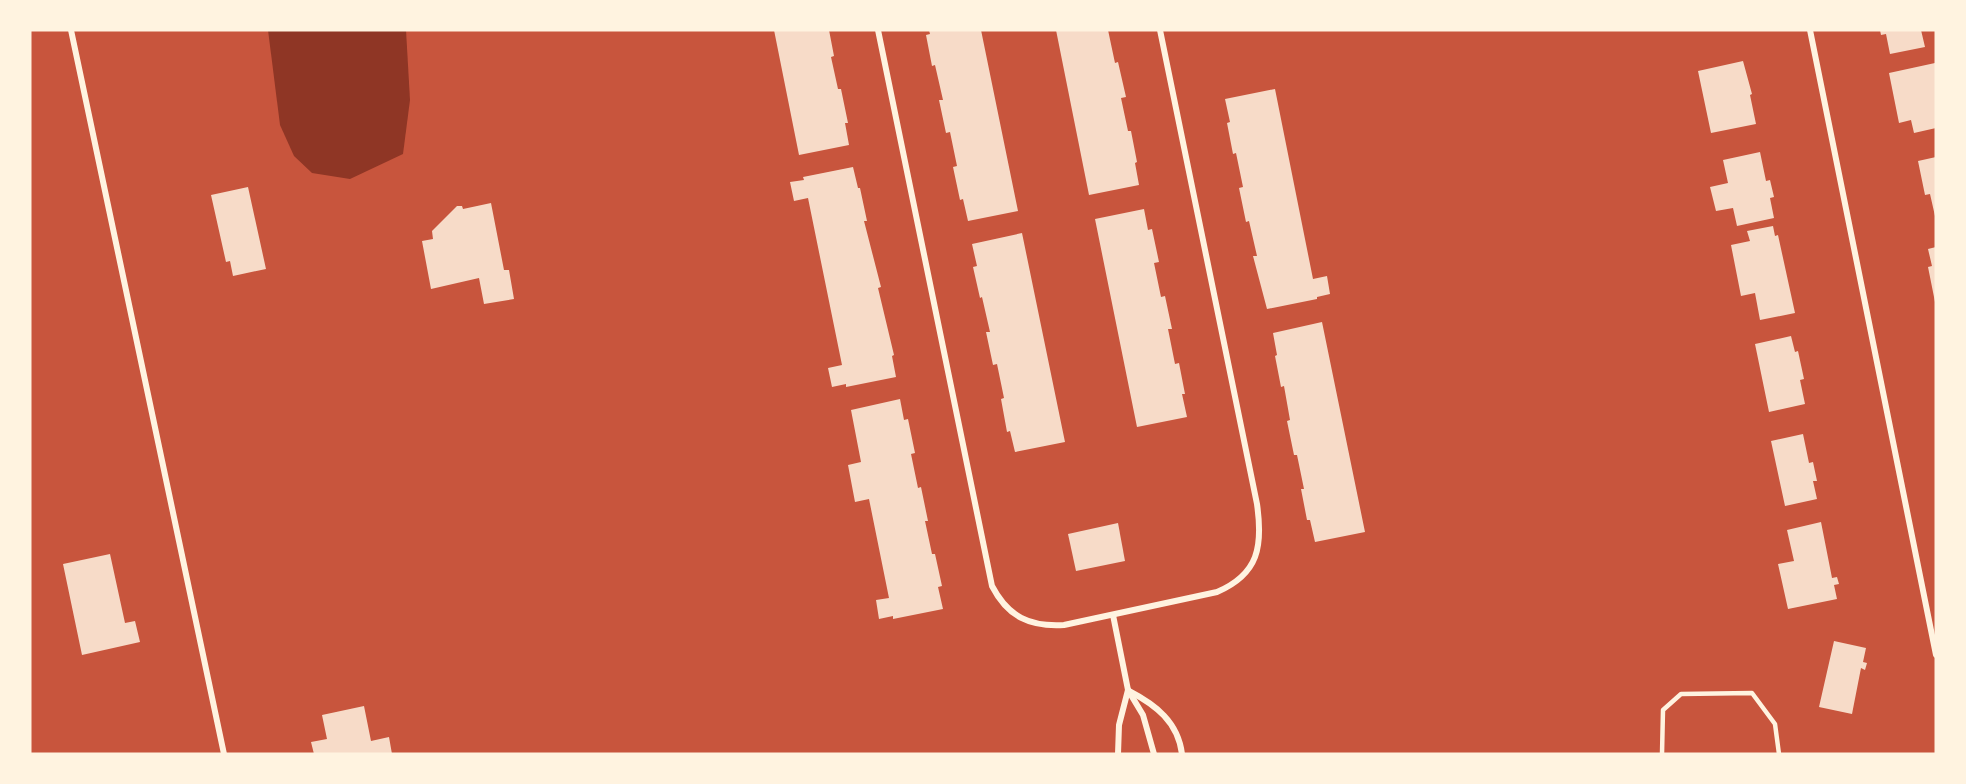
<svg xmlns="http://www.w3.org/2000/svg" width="1966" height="784" viewBox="0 0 1966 784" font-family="'Exo 2',sans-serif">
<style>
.water{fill:#8f3625}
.building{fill:#f7dbc8}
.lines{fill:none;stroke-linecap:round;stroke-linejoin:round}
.service{stroke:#fff3e0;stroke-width:4.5}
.minor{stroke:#fff3e0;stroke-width:6}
</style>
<rect width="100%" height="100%" fill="#c8553d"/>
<polygon class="water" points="268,30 406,30 410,100 403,154 350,179 312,173 294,156 280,125"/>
<g class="building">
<polygon points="774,30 829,30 834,56 831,57 838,89 841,89 848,123 845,123 849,145 799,155"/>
<polygon points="929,30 981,30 1018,211 968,221 963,199 960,200 953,167 957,166 950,132 946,133 939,100 943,100 935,65 932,66 926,35 930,34"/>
<polygon points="1056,30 1108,30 1115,63 1118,62 1126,97 1121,98 1128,131 1131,131 1137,162 1135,163 1139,185 1089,195"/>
<polygon points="1880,30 1921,30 1925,47 1890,54 1886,34 1881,35"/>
<polygon points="1743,61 1752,94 1750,95 1756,124 1711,133 1698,71"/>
<polygon points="1935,63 1936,128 1914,133 1911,120 1899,123 1889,73"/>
<polygon points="1275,89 1313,279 1327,276 1330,294 1317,297 1317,299 1267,309 1253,256 1257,256 1249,221 1246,222 1239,188 1243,187 1236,153 1233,154 1227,123 1230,122 1225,99"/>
<polygon points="1760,152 1766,181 1770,180 1774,197 1770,198 1774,218 1737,226 1733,208 1716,211 1710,187 1728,183 1723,160"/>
<polygon points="1936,157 1936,215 1935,216 1930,194 1925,195 1918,161"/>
<polygon points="853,167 858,188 860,188 867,221 864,221 881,287 878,288 894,355 892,356 896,377 846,387 846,384 832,387 828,368 842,365 808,198 794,201 790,182 804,180 803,177"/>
<polygon points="248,187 266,269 233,276 230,261 226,262 211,195"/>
<polygon points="491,203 504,270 509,270 514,299 484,304 479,278 431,289 422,241 433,239 432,231 457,206 462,206 463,209"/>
<polygon points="1144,209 1148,230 1152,229 1159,262 1154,263 1161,297 1165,296 1172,329 1168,329 1175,364 1179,363 1185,394 1182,394 1187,417 1137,427 1095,219"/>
<polygon points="1773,226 1775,236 1778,235 1795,313 1760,320 1755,293 1741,296 1731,245 1750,241 1747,231"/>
<polygon points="1022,233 1065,442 1015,452 1010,431 1007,432 1001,399 1004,398 997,364 993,365 986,332 990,332 982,297 980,298 973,267 977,266 972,244"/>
<polygon points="1936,247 1936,301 1935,302 1928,267 1932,266 1928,249"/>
<polygon points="1322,322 1365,532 1315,542 1310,520 1307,520 1301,489 1304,489 1297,455 1294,455 1287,421 1290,420 1284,386 1281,387 1275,356 1277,355 1273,333"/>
<polygon points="1791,336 1795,352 1798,351 1804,379 1800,380 1805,404 1769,412 1755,344"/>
<polygon points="900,399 904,420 908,419 915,453 911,454 918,488 921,487 928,521 925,521 932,554 935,554 942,586 938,587 943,609 893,619 893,616 879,619 876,600 889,598 869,499 855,502 848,465 861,462 851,410"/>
<polygon points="1803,434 1809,463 1813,462 1817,481 1813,481 1817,499 1785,506 1771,441"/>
<polygon points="1821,522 1832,578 1837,577 1839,584 1834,585 1837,599 1788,609 1778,564 1794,561 1787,530"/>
<polygon points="1118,523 1125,561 1076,571 1068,534"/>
<polygon points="110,554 125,623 135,621 140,642 82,655 63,564"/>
<polygon points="1834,641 1866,648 1863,662 1867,663 1865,670 1861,668 1852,714 1819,707"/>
<polygon points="364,706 371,741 389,737 392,754 314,754 311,742 327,739 322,715"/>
</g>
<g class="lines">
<polyline class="service" points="1662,754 1663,710 1681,694 1752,693 1775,724 1779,754"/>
<g class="minor">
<polyline points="71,30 224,754"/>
<path d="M878 30 992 586C1008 617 1030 627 1064 625L1217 592C1259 574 1263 546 1257 504L1160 30"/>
<polyline points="1810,30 1936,655"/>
<polyline points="1113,615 1128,690 1143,715 1154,754"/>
<path d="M1129 691C1156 705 1178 722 1182 754"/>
<polyline points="1118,754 1119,725 1128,690"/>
</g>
</g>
<rect width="1966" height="784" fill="none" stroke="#fff3e0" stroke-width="63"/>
</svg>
